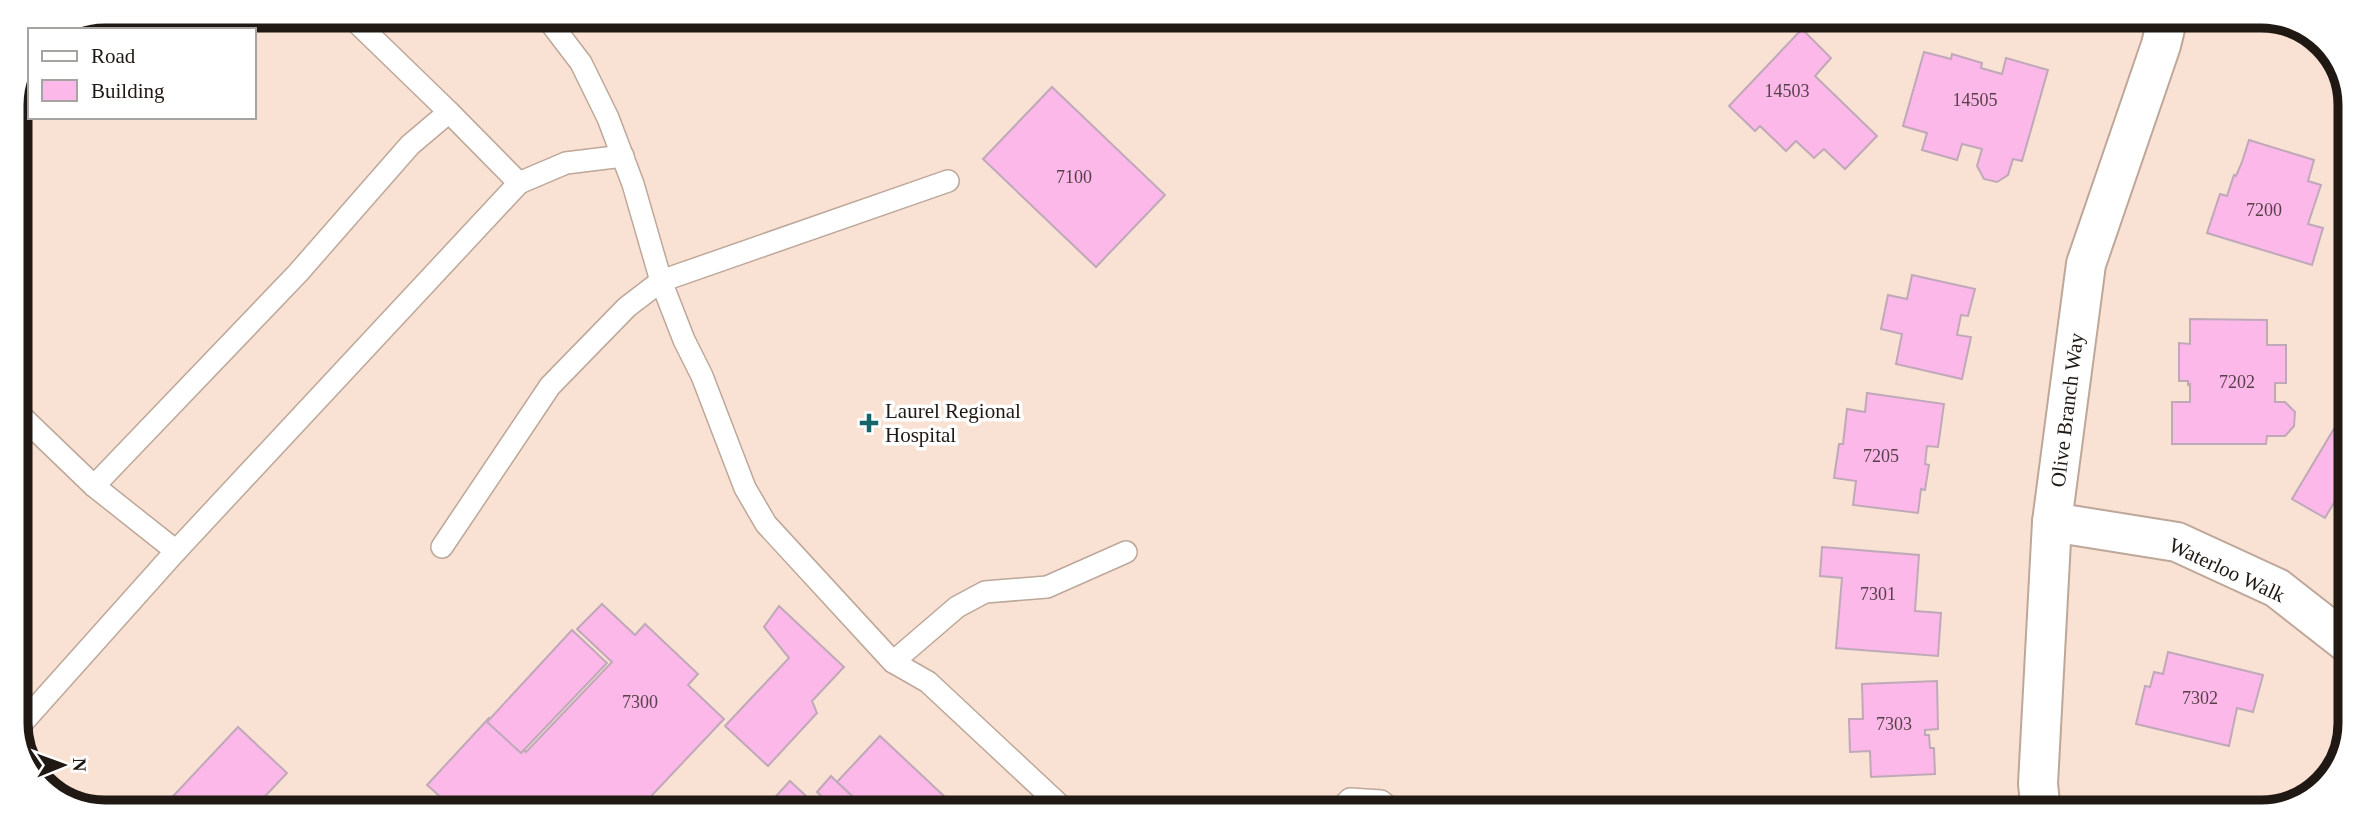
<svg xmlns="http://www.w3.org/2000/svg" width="2366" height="828" viewBox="0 0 2366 828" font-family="Georgia,serif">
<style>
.building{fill:#fbb8e9;stroke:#bfa9b8;stroke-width:2}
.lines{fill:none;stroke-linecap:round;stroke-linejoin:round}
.lane-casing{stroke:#bda799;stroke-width:24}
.street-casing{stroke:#bda799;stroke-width:42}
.secondary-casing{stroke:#bda799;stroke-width:42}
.lane{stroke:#fff;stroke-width:21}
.street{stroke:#fff;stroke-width:38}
.secondary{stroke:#fff;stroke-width:38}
.poi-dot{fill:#156468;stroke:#fff;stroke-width:2.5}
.labels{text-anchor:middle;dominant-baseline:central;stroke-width:7;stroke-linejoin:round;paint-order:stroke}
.number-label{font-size:18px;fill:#574048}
.street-label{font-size:21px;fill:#201813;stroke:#fff}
.poi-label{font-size:21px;fill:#201813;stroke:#fff;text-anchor:start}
.rim{fill:none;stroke:#201813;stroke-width:9}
</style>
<rect width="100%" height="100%" fill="#f9e2d3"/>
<g class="building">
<polygon points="1802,29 1831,58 1815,76 1877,136 1845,169 1824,149 1814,158 1796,141 1786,151 1760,126 1755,131 1729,106"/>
<polygon points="1924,52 1951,59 1952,54 1982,63 1981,68 2002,74 2006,58 2048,70 2022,161 2013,159 2008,175 1997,182 1984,179 1977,166 1982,149 1962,144 1957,160 1922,150 1927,133 1903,126"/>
<polygon points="1052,87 1165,195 1096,267 983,159"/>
<polygon points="2249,140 2314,160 2308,181 2321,185 2308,224 2323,228 2312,265 2207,233 2220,194 2227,196 2234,175 2236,176 2242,162"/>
<polygon points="1912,275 1975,289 1968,316 1961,315 1957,335 1971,337 1962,379 1896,364 1902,334 1881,329 1888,295 1907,299"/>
<polygon points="2190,319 2267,320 2267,345 2286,345 2286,383 2275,383 2275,402 2285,402 2295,412 2294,426 2285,436 2267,436 2266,444 2172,444 2172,402 2190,402 2190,384 2188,385 2188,381 2179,381 2179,343 2190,344"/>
<polygon points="1867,393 1944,404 1938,447 1927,446 1925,464 1929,465 1925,490 1921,489 1918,513 1853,505 1856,481 1834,478 1839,444 1843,444 1847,409 1865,412"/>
<polygon points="2344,412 2348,415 2347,508 2335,501 2325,518 2292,499"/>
<polygon points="1822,547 1919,555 1915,611 1941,613 1938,656 1836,648 1842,578 1820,576"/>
<polygon points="602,604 635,635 645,624 698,674 688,685 724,719 639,809 631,801 624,809 453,808 427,785 489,718 526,752 612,662 577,629"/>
<polygon points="779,606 844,667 812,701 817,713 768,766 725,726 789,658 764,627"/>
<polygon points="572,630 607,663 521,753 487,722"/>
<polygon points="2168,652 2263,675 2253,712 2237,708 2229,746 2136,724 2145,686 2150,687 2154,672 2163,674"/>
<polygon points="1937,681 1938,729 1925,730 1925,735 1929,735 1930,748 1934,748 1935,774 1871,777 1870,751 1850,752 1849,719 1863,719 1862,684"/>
<polygon points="238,727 287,773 254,808 162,808"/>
<polygon points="880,736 944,796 931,809 866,809 837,782"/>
<polygon points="831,776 837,782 866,809 835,809 817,792"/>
<polygon points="790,781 820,809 764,809"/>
<polygon points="2258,798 2260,812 2150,812 2150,806"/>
</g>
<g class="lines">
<defs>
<g id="lane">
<polyline points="350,16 449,112"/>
<polyline points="546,17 581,63 608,118 633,184 661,281 684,340 702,376 745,488 766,524 893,662 928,682 1065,810"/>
<polyline points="16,411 94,486 176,551 16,730"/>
<polyline points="94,486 298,273 410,145 449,112 519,183 566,163 623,156"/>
<polyline points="442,547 550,386 627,307 661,281 948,181"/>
<polyline points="176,551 519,183"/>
<polyline points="893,662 957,607 985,592 1047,587 1126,552"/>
<polyline points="1339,810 1350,799 1381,801 1392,810"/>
</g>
<polyline id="street" points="2052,522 2177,542 2277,588 2346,642"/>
<polyline id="secondary" points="2041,812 2038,784 2052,522 2086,264 2161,45 2167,20"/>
</defs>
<use href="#lane" class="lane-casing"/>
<use href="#street" class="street-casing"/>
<use href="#secondary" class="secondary-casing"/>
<use href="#lane" class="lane"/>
<use href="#street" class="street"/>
<use href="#secondary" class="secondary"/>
</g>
<path class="poi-dot" d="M865.5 412.5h7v7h7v7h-7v7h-7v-7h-7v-7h7z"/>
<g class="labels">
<g class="number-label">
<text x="1787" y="91">14503</text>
<text x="1975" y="100">14505</text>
<text x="1074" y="177">7100</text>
<text x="2264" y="210">7200</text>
<text x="2237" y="382">7202</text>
<text x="1881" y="456">7205</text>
<text x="1878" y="594">7301</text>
<text x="2200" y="698">7302</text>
<text x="640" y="702">7300</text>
<text x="1894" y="724">7303</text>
</g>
<g class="street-label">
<text transform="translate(2067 410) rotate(-83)">Olive Branch Way</text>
<text transform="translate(2227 570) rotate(25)">Waterloo Walk</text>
</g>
<g class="poi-label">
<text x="885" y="411">Laurel Regional<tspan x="885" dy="24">Hospital</tspan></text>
</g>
</g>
<path d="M0 0H2366V828H0ZM105 28H2261A77 77 0 0 1 2338 105V723A77 77 0 0 1 2261 800H105A77 77 0 0 1 28 723V105A77 77 0 0 1 105 28Z" fill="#fff" fill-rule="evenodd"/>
<path class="rim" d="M105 28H2261A77 77 0 0 1 2338 105V723A77 77 0 0 1 2261 800H105A77 77 0 0 1 28 723V105A77 77 0 0 1 105 28Z"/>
<rect x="28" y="28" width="228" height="91" fill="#ffffff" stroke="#a6a3a1" stroke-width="2"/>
<rect x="42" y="51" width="35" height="10" fill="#ffffff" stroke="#a6a3a1" stroke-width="2"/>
<text x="91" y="63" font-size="21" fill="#201813">Road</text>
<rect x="42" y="80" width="35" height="21" fill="#fbb8e9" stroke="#a6a3a1" stroke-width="2"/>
<text x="91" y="98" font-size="21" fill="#201813">Building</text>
<g transform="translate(63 765) rotate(89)" stroke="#ffffff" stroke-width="5" paint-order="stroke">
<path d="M0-5L12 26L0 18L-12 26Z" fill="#201813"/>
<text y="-10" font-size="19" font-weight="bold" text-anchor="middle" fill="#201813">N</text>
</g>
</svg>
